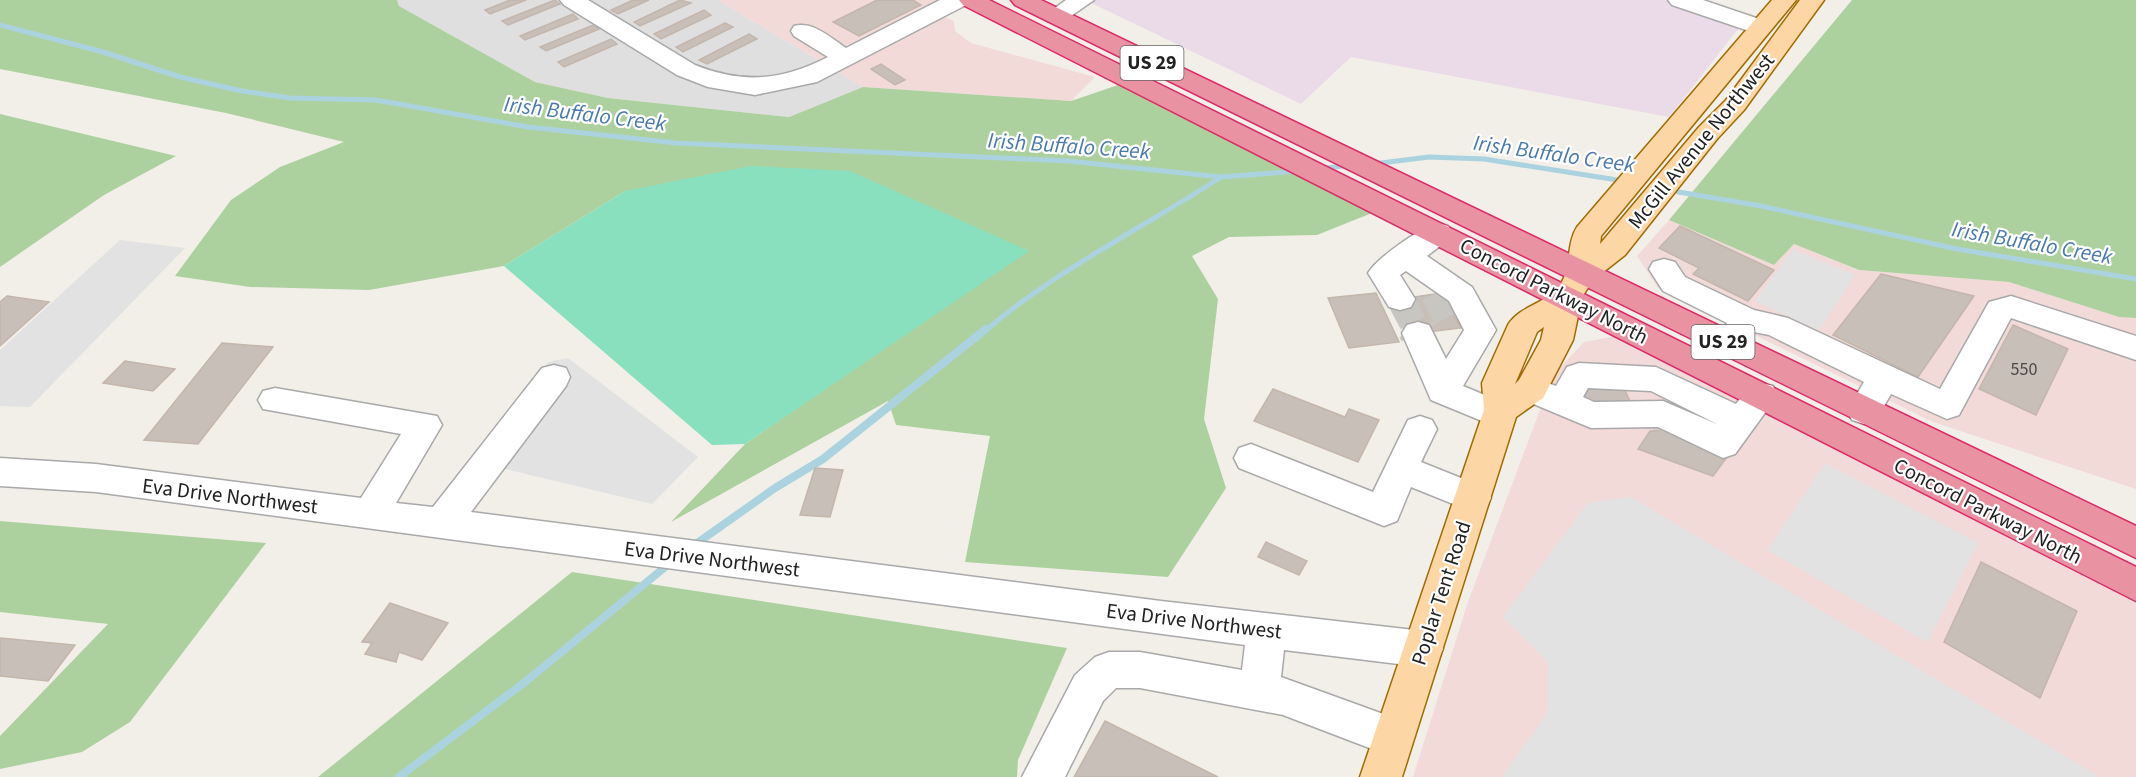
<svg xmlns="http://www.w3.org/2000/svg" width="2136" height="777" viewBox="0 0 2136 777" font-family="'Source Sans 3',sans-serif">
<style>
.residential{fill:#e0dfdf}
.commercial{fill:#f2dad9}
.industrial{fill:#ebdbe8}
.forest{fill:#add19e}
.pitch{fill:#88e0be}
.parking{fill:#e2e2e2}
.lines{fill:none;stroke-linecap:round;stroke-linejoin:round}
.stream-far1{stroke:#aad3df;stroke-width:5}
.stream{stroke:#aad3df;stroke-width:8}
.building{fill:#c7bfb8;stroke:#c4b6ab;stroke-width:1.5}
.minor-tunnel-far1{stroke:#c8c6c1;stroke-width:27;stroke-dasharray:27 14;stroke-linecap:butt}
.minor-tunnel{stroke:#c8c6c1;stroke-width:37;stroke-dasharray:37 18;stroke-linecap:butt}
.minor-casing{stroke:#a9a9a9;stroke-width:3}
.major-casing{stroke:#a06b00;stroke-width:3}
.highway-casing{stroke:#dc2a67;stroke-width:3}
.minor{fill:#fff;fill-rule:evenodd}
.major{fill:#fcd6a4;fill-rule:evenodd}
.highway{fill:#e892a2;fill-rule:evenodd}
.labels{text-anchor:middle;dominant-baseline:central;stroke-width:4.5;stroke-linejoin:round;paint-order:stroke}
.number-label{font-size:18px;fill:#4b4948}
.shield{fill:#fff;stroke:#646464;stroke-width:1.5}
.shield-label{font-size:20px;font-weight:bold;fill:#222}
.street-label{font-size:21px;fill:#222;stroke:#fff}
.water-label{font-size:22px;font-style:italic;fill:#4a7aab;stroke:#fff}
</style>
<rect width="100%" height="100%" fill="#f2efe9"/>
<polygon class="residential" points="397,0 718,0 863,87 789,117 608,98 535,82 399,6"/>
<g class="commercial">
<polygon points="718,0 942,0 940,15 954,21 955,31 971,43 1095,77 1071,101 863,87"/>
<polygon points="1669,220 1774,265 1794,244 1859,270 2009,282 2119,317 2136,318 2136,489 1933,422 1658,288 1637,256"/>
<polygon points="1616,336 2136,603 2136,777 1413,777 1468,602 1553,375 1584,342"/>
</g>
<polygon class="industrial" points="1090,0 1665,0 1742,24 1669,117 1351,57 1301,104 1087,1"/>
<g class="forest">
<polygon points="0,0 397,0 399,6 535,82 608,98 789,117 863,87 1071,101 1118,85 1372,213 1317,235 1229,237 1192,256 1218,299 1204,419 1226,488 1168,577 965,562 990,436 896,425 888,401 671,522 745,444 1028,250 625,191 504,266 369,290 250,287 175,276 231,200 280,167 344,142 226,113 0,69"/>
<polygon points="1852,0 2136,0 2136,318 2119,317 2009,282 1859,270 1794,244 1774,265 1669,220"/>
<polygon points="0,114 176,156 104,195 0,267"/>
<polygon points="0,521 266,543 130,722 82,752 0,769 0,736 108,624 0,612"/>
<polygon points="572,572 1067,648 1018,760 1017,777 318,777"/>
</g>
<polygon class="pitch" points="751,166 850,171 1029,251 745,444 712,445 504,266 625,191"/>
<g class="parking">
<polygon points="120,240 185,248 30,407 0,406 0,350"/>
<polygon points="1793,249 1855,275 1819,330 1755,301"/>
<polygon points="568,358 698,457 652,504 471,461 548,362"/>
<polygon points="1825,463 1978,543 1927,642 1767,550"/>
<polygon points="1631,497 2100,777 1502,777 1547,713 1548,662 1503,617 1588,503"/>
</g>
<g class="lines">
<g class="stream-far1">
<polyline points="0,25 103,52 180,77 242,91 290,98 376,100 528,127 676,143 1068,161 1221,177 1300,171"/>
<polyline points="1373,164 1429,157 1484,159 1624,181"/>
<polyline points="1320,169 1350,165"/>
<polyline points="1667,190 1761,206 1957,249 2136,279"/>
<path d="M985 331C1056 270 1143 228 1221 177"/>
</g>
<g class="stream">
<polyline points="693,546 775,488 823,459 986,329"/>
<polyline points="399,777 525,682 670,563"/>
</g>
</g>
<g class="building">
<polygon points="510,0 526,0 490,14 485,10"/>
<polygon points="555,0 560,4 508,25 502,21"/>
<polygon points="633,0 649,0 618,14 611,10"/>
<polygon points="680,0 691,3 640,26 634,22"/>
<polygon points="877,0 913,0 921,5 859,36 833,22"/>
<polygon points="704,10 711,15 661,39 654,34"/>
<polygon points="573,14 578,19 525,40 520,36"/>
<polygon points="725,23 733,27 683,52 676,47"/>
<polygon points="593,25 599,29 546,51 540,47"/>
<polygon points="749,34 757,39 707,64 699,60"/>
<polygon points="611,39 617,44 564,67 558,62"/>
<polygon points="881,64 905,80 895,85 871,69"/>
<polygon points="1680,226 1774,270 1748,301 1693,274 1699,268 1659,248"/>
<polygon points="1881,274 1974,296 1918,377 1833,335"/>
<polygon points="1376,293 1399,342 1349,348 1328,298"/>
<polygon points="1441,293 1461,328 1411,334 1393,300"/>
<polygon points="7,296 49,302 0,346 0,302"/>
<polygon points="2013,325 2068,349 2036,415 1979,389"/>
<polygon points="222,343 273,347 198,444 144,440"/>
<polygon points="125,361 175,369 153,391 103,383"/>
<polygon points="1624,388 1633,408 1584,408 1576,389"/>
<polygon points="1273,389 1345,417 1349,409 1379,420 1358,462 1254,421"/>
<polygon points="1672,429 1727,457 1713,476 1638,449 1650,431"/>
<polygon points="815,468 843,470 830,517 800,515"/>
<polygon points="1266,542 1307,561 1299,575 1258,557"/>
<polygon points="1981,562 2077,611 2040,698 1944,642"/>
<polygon points="390,603 448,623 422,660 399,652 396,662 365,654 372,643 362,642"/>
<polygon points="0,638 75,645 48,681 0,676"/>
<polygon points="1105,721 1218,777 1074,777"/>
</g>
<g class="lines">
<g class="minor-tunnel-far1">
<polyline points="1434,294 1453,329"/>
<polyline points="1400,299 1417,331"/>
</g>
<polyline class="minor-tunnel" points="1416,329 1418,333"/>
<defs>
<g id="minor">
<path d="M560 0H588L695 65C743 84 781 81 828 57L794 36 791 31 794 26C813 21 831 38 846 48L940 0H970L966 5 817 82 755 95 708 87 677 75 564 5Z"/>
<polygon points="1066,0 1094,0 1064,21 1048,21 1044,16"/>
<polygon points="1668,0 1703,0 1768,22 1772,27 1768,32 1760,34 1752,32 1672,5"/>
<path d="M1438 223 1448 226 1453 233 1448 240 1427 256 1472 287 1496 330 1463 386 1511 406 1516 415 1511 424 1499 428 1431 400 1402 333 1407 325 1418 322 1429 325 1446 359 1464 330 1449 301 1406 271 1400 275 1415 299 1411 307 1400 310 1389 307 1368 273C1378 257 1420 228 1438 223Z"/>
<path d="M1664 259 1675 262 1685 277 1754 310 1788 318 1940 389 1989 302 2011 296 2136 336V360L2011 318 1959 415 1947 419 1891 394 1876 420 1864 424 1852 420 1847 411 1864 382 1769 335 1754 332C1743 348 1738 359 1717 353L1712 345 1727 323 1663 291 1649 269 1653 262Z"/>
<path d="M1579 363 1656 367 1736 404C1747 389 1753 380 1773 386L1778 395 1735 454 1723 458 1658 427 1591 428 1519 398 1514 389 1519 380 1531 377 1556 386 1567 367ZM1588 388 1651 391 1719 425 1663 401 1594 402 1583 397Z"/>
<polygon points="554,365 566,368 570,377 566,386 471,512 1161,601 1423,631 1437,637 1443,649 1437,661 1423,667 1284,650 1281,677 1408,723 1414,737 1408,751 1393,757 1283,715 1140,688 1116,688 1103,701 1065,777 1022,777 1075,675 1095,657 1109,652 1140,652 1242,670 1245,645 96,492 0,486 0,458 96,464 361,498 401,434 263,409 258,400 263,391 275,388 437,416 442,425 396,503 433,507 542,368"/>
<polygon points="1420,416 1432,420 1437,429 1421,462 1486,488 1491,498 1486,508 1473,512 1411,487 1397,521 1384,526 1239,468 1234,458 1239,448 1251,444 1373,492 1408,420"/>
</g>
<path id="major" d="M1772 0H1796L1601 236 1600 244 1699 127 1726 100 1800 0H1824L1744 110 1717 139 1625 255 1593 280 1582 297 1573 340 1543 398 1516 417 1402 777H1360L1484 410 1482 383 1508 325C1519 307 1543 304 1557 289 1573 271 1565 246 1577 227ZM1544 327 1541 340 1519 380 1515 384 1537 332Z"/>
<g id="highway">
<polygon points="959,0 989,0 2136,567 2136,601 963,5"/>
<polygon points="1011,0 1041,0 2136,526 2136,558 1015,5"/>
</g>
</defs>
<use href="#minor" class="minor-casing"/>
<use href="#major" class="major-casing"/>
<use href="#highway" class="highway-casing"/>
<use href="#minor" class="minor"/>
<use href="#major" class="major"/>
<use href="#highway" class="highway"/>
</g>
<g class="labels">
<g class="number-label">
<text x="2024" y="369">550</text>
</g>
<g class="shield">
<rect x="1120.5" y="46" width="63" height="34" rx="4.5"/>
<rect x="1691.5" y="325" width="63" height="34" rx="4.5"/>
</g>
<g class="shield-label">
<text x="1152" y="63">US 29</text>
<text x="1723" y="342">US 29</text>
</g>
<g class="street-label">
<text transform="translate(1701 141) rotate(-51)">McGill Avenue Northwest</text>
<text transform="translate(1554 291) rotate(27)">Concord Parkway North</text>
<text transform="translate(230 496) rotate(7)">Eva Drive Northwest</text>
<text transform="translate(1988 511) rotate(27)">Concord Parkway North</text>
<text transform="translate(712 559) rotate(7)">Eva Drive Northwest</text>
<text transform="translate(1441 593) rotate(-72)">Poplar Tent Road</text>
<text transform="translate(1194 621) rotate(7)">Eva Drive Northwest</text>
</g>
<g class="water-label">
<text transform="translate(585 114) rotate(7)">Irish Buffalo Creek</text>
<text transform="translate(1069 146) rotate(4)">Irish Buffalo Creek</text>
<text transform="translate(1554 154) rotate(8)">Irish Buffalo Creek</text>
<text transform="translate(2032 243) rotate(10)">Irish Buffalo Creek</text>
</g>
</g>
</svg>
